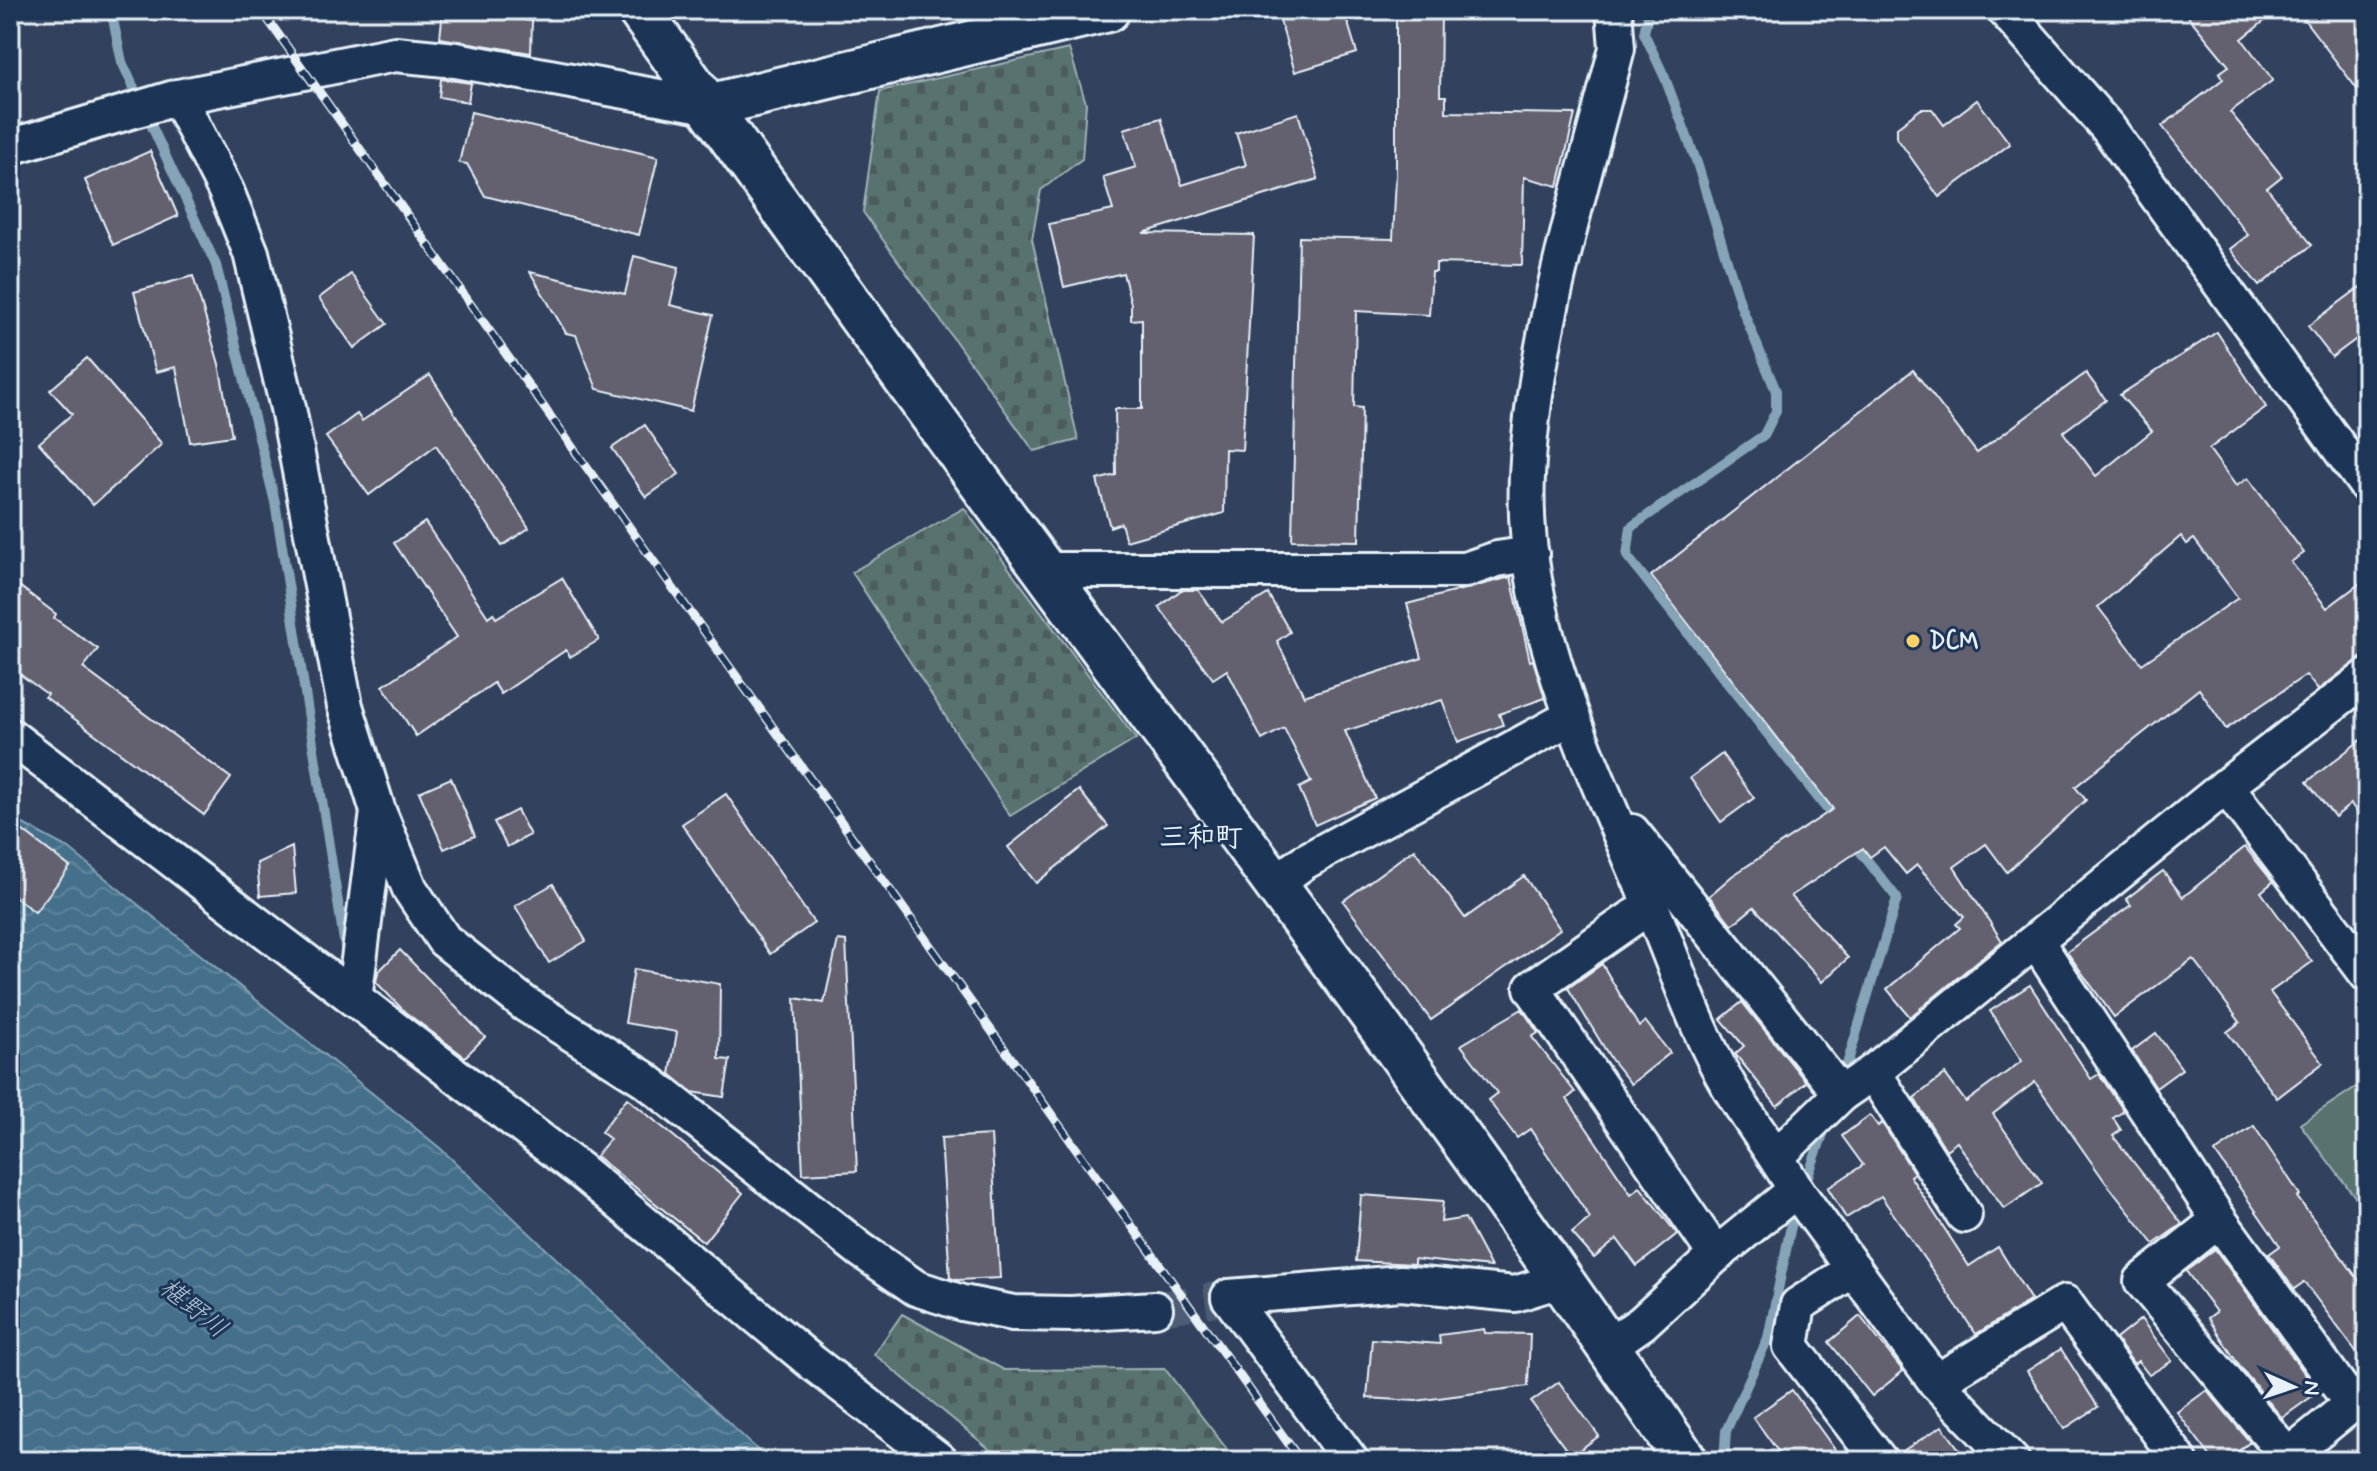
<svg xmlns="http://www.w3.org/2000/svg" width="2377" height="1471" viewBox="0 0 2377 1471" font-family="Mynerve,'Klee One',sans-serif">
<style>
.green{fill:#58726f;stroke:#a0b2b4;stroke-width:2}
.cemetery{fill:url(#cemetery-stones);stroke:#a0b2b4;stroke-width:2}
.water{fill:url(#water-waves);stroke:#86a4b7;stroke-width:2}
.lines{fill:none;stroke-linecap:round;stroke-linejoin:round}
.stream{stroke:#86a4b7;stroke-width:10}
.building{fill:#64616f;stroke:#e8f1f8;stroke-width:2;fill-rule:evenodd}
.minor-tunnel{stroke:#4d5c75;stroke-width:34;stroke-dasharray:34 17;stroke-linecap:butt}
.minor-casing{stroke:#e8f1f8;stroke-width:40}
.tertiary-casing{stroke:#e8f1f8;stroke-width:48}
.minor{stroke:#1d3557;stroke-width:34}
.tertiary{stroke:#1d3557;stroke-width:42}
.rail-casing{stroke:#e8f1f8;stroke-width:9}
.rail{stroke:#1d3557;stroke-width:6;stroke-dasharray:18;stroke-linecap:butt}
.poi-dot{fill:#ffd166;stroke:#1d3557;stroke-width:3}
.labels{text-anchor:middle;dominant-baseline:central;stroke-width:6;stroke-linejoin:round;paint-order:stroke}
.poi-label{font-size:24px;font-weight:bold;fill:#e8f1f8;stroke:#1d3557;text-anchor:start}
.water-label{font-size:26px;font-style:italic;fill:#afc4d2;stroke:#1d3557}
.quarter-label{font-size:28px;font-weight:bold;fill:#e8f1f8;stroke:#1d3557}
</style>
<defs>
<pattern id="cemetery-stones" width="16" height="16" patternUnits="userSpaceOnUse" patternTransform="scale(2)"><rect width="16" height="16" fill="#58726f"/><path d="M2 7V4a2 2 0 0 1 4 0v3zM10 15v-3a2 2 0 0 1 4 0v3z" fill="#4e5b5b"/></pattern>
<pattern id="water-waves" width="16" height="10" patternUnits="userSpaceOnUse" patternTransform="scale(2)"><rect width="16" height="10" fill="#45708b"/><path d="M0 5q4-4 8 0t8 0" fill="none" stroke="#60859c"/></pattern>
</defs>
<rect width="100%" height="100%" fill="#32425e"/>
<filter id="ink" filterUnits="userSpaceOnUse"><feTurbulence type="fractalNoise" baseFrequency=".0125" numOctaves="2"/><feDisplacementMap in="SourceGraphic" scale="16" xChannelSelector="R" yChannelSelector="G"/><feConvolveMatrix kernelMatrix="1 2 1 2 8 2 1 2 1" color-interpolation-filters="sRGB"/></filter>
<g filter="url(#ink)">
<polygon class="green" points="2356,1087 2367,1103 2367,1189 2356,1198 2300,1124"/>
<g class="cemetery">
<polygon points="1069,49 1086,103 1082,159 1041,190 1032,239 1078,440 1034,451 863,212 880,91"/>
<polygon points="964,508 1136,739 1010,816 852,572"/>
<polygon points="902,1314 1004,1370 1165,1369 1236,1461 1004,1461 874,1354"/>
</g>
<polygon class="water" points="10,817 68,848 440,1148 769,1461 11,1461"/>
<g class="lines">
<g class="stream">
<polyline points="111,10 122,62 216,265 275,502 345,947"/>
<polyline points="1649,10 1644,33 1665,78 1697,163 1741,306 1776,391 1776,411 1764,435 1631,527 1627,556 1837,822"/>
<polyline points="1842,1081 1897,898 1852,841"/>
<polyline points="1804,1187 1827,1123"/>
<polyline points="1724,1461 1726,1431 1768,1338 1791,1226 1798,1206"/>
</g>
</g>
<g class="building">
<polygon points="443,10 532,21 531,53 440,38"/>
<polygon points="1300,10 1344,10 1357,53 1295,72 1279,17"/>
<polygon points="1396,10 1441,10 1440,96 1446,96 1446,112 1575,114 1558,186 1524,177 1522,265 1436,263 1436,272 1432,272 1429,315 1356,311 1354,407 1362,408 1359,541 1292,540 1299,237 1393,239 1396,176"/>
<polygon points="2183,10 2278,10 2242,39 2273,80 2230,112 2282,176 2267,188 2312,245 2259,286 2230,249 2248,235 2162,126 2223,79 2219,73 2229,66"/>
<polygon points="2297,10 2367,10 2367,102"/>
<polygon points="441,79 471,83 468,102 439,97"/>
<polygon points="1977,100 2010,144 1939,197 1897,138 1897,127 1921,109 1932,109 1944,125"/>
<polygon points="471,112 658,157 639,235 485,196 467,164 459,163"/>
<polygon points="1298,113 1318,179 1143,233 1254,235 1242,450 1225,449 1224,513 1126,541 1121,523 1110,527 1097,480 1116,475 1115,409 1142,409 1142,319 1131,320 1131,304 1123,273 1064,287 1049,224 1113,210 1103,177 1136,167 1124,129 1161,118 1182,185 1246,165 1236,133"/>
<polygon points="150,151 178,216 113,245 85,180"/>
<polygon points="634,256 679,267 670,305 713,315 691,411 597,389 576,335 566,333 530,272 625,294"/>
<polygon points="351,274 387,324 354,348 319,298"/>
<polygon points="193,276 219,364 232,436 190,442 176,367 156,372 134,292"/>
<polygon points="2367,282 2367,331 2332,357 2308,326"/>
<path d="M2217 332 2266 407 2209 449 2236 486 2248 478 2304 553 2291 562 2327 608 2367 578V653L2318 690 2306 675 2226 729 2199 689 2075 787 2086 800 2007 872 1986 844 1954 867 2002 941 1910 1017 1887 989 1960 928 1956 924 1964 917 1917 865 1906 874 1884 847 1870 857 1863 848 1791 896 1848 958 1822 982 1754 907 1732 925 1709 896 1732 876 1833 809 1651 576 1913 370 1977 453 2086 373 2106 400 2063 432 2096 476 2152 431 2120 395ZM2181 536 2187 544 2194 539 2238 598 2142 664 2098 607Z"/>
<polygon points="87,358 162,444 93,505 39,443 72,414 50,390"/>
<polygon points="430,375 529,528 502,546 436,445 369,495 326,437 357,414 362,421"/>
<polygon points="645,425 679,474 646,497 612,448"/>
<polygon points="425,522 488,617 493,613 496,618 562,578 599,640 570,657 566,650 501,694 494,683 416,736 383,686 457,637 394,543"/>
<polygon points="1511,577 1530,661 1533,660 1545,698 1499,714 1503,725 1458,742 1442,700 1345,731 1375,798 1315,825 1299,788 1311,782 1284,728 1262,740 1227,670 1213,679 1159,607 1181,590 1198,590 1222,622 1268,594 1290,632 1277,641 1304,696 1422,658 1407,604"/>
<polygon points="10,579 56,614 54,618 98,649 83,668 231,778 204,815 45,697 47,694 10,667"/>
<polygon points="2367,735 2367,826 2351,804 2335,817 2307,782"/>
<polygon points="1722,754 1754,798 1721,822 1690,778"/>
<polygon points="451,778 475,836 444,849 419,792"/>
<polygon points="1079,790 1108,826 1036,883 1008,847"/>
<polygon points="726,794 814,923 770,954 682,824"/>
<polygon points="517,810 530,835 507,847 494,822"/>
<polygon points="10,821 70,867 35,912 10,893"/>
<polygon points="292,847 296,893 260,896 257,863"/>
<polygon points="2245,847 2273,882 2261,892 2312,962 2270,992 2323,1063 2277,1098 2227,1032 2240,1022 2193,959 2114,1017 2067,952 2131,905 2126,899 2163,871 2183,897"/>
<polygon points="1414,849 1465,918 1524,876 1560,929 1431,1020 1343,901"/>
<polygon points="553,884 586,941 549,963 515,906"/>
<polygon points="838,940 846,941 857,1171 803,1174 795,998 824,1003"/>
<polygon points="400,950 485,1037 465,1057 405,1012 376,982 378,972"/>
<polygon points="1602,964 1639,1027 1645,1021 1670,1053 1631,1084 1611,1059 1568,988"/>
<polygon points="634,969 720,984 719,1059 730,1060 724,1097 692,1092 670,1074 677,1032 625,1023"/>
<polygon points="2030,985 2091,1079 2099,1074 2124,1111 2113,1118 2121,1130 2113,1136 2182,1224 2154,1244 2106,1183 2035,1082 1993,1114 2042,1183 2004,1209 1957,1142 1946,1150 1914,1098 1945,1074 1966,1102 2022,1061 1990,1011"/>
<polygon points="1742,1002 1806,1082 1777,1106 1735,1054 1744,1046 1721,1019"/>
<polygon points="1522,1009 1538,1033 1532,1037 1575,1092 1567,1099 1631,1194 1640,1187 1677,1234 1637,1266 1617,1239 1594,1258 1572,1233 1590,1218 1530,1129 1517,1138 1488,1100 1497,1093 1461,1045"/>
<polygon points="2156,1033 2182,1069 2156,1088 2132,1051"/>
<polygon points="627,1098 743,1193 704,1242 596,1156 610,1139 601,1132"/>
<polygon points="1870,1115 1878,1126 1882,1123 1914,1173 1910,1176 1969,1266 1998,1247 2031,1300 1976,1334 1881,1196 1846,1218 1828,1188 1863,1165 1842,1136"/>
<polygon points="2254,1126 2300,1195 2297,1197 2367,1291 2367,1366 2304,1282 2294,1289 2269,1254 2280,1246 2215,1152"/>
<polygon points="991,1135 1000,1278 957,1280 950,1278 941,1138"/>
<polygon points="1361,1195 1443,1201 1441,1222 1465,1218 1491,1267 1414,1259 1414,1264 1356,1261"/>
<polygon points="2215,1249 2318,1392 2282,1418 2240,1367 2208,1318 2216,1312 2186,1271"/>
<polygon points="1860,1316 1903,1371 1872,1396 1829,1342"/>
<polygon points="2141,1319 2172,1361 2149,1375 2138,1361 2134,1364 2116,1339"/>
<polygon points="1484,1329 1485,1333 1530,1334 1528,1386 1416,1401 1367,1398 1372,1339 1440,1344 1439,1335"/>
<polygon points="2061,1349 2098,1407 2064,1429 2027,1371"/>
<polygon points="1559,1382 1599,1436 1571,1456 1531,1402"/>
<polygon points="1792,1390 1843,1461 1785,1461 1753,1417"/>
<polygon points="2207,1390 2250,1442 2226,1461 2214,1461 2177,1412"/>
<polygon points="1942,1426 1968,1461 1900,1461 1898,1454"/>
</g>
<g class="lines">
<polyline class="minor-tunnel" points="1155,1309 1229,1297"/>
<defs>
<g id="minor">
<path d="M1614 10 1617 48C1582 186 1534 333 1527 476 1520 628 1594 768 1650 904 1676 966 1696 1030 1730 1088 1751 1123 1776 1155 1796 1190L1936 1382 2012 1461"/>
<polyline points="2005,10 2108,128 2367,486"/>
<polyline points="178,97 226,191 251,253 288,408 345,706 378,811 410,889 444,940 525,1004 643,1078 861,1250 916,1288 962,1303 1013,1313 1071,1314 1155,1309"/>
<polyline points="10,147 178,97 395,54 456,60 708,106"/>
<polyline points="1044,570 1465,570 1497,559 1531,554"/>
<polyline points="10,736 581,1171 813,1363 940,1461"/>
<polyline points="2226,786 2367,974"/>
<polyline points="1632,832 1841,1094"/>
<polyline points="1275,883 1304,862 1571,717"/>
<polyline points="1651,905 1532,988 1716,1255"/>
<polyline points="2036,941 2219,1220 2352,1404"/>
<polyline points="354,999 378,812"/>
<polyline points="1873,1072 1964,1215"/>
<polyline points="1777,1156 1841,1094 1873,1072 2226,786 2367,677"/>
<polyline points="2219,1220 2142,1281 2288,1456"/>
<polyline points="1854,1269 1798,1305 1791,1346 1880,1461"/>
<polyline points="1229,1297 1401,1283 1515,1294 1560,1280"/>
<polyline points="1229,1297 1351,1461"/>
<polyline points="1609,1346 1642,1323 1716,1255 1796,1190"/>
<polyline points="1936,1382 2065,1303 2180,1461"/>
<polyline points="2278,1461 2288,1456 2367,1392"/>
</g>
<g id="tertiary">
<path d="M639 10C774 197 908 385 1045 571 1261 866 1482 1158 1686 1461"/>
<polyline points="708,106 1108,10"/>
</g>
</defs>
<use href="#minor" class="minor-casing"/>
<use href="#tertiary" class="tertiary-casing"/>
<use href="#minor" class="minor"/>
<use href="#tertiary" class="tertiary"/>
<defs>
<polyline id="rail" points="261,10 652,559 1301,1461"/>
</defs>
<use href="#rail" class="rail-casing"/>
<use href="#rail" class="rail"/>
</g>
</g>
<circle class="poi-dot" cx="1913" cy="641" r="8"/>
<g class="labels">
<g class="poi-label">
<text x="1929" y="641">DCM</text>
</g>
<g class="water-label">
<text transform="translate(193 1309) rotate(39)">椹野川</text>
</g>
<g class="quarter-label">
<text x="1201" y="838">三和町</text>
</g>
</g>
<rect width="2377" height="1471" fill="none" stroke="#1d3557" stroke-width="40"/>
<rect x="20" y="20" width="2337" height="1431" fill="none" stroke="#e8f1f8" stroke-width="3" filter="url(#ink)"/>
<g transform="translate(2293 1387) rotate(93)" stroke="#1d3557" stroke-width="6" paint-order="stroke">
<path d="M0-6L14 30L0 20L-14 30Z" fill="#e8f1f8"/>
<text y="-12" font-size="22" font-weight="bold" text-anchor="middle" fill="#e8f1f8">N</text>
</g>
</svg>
